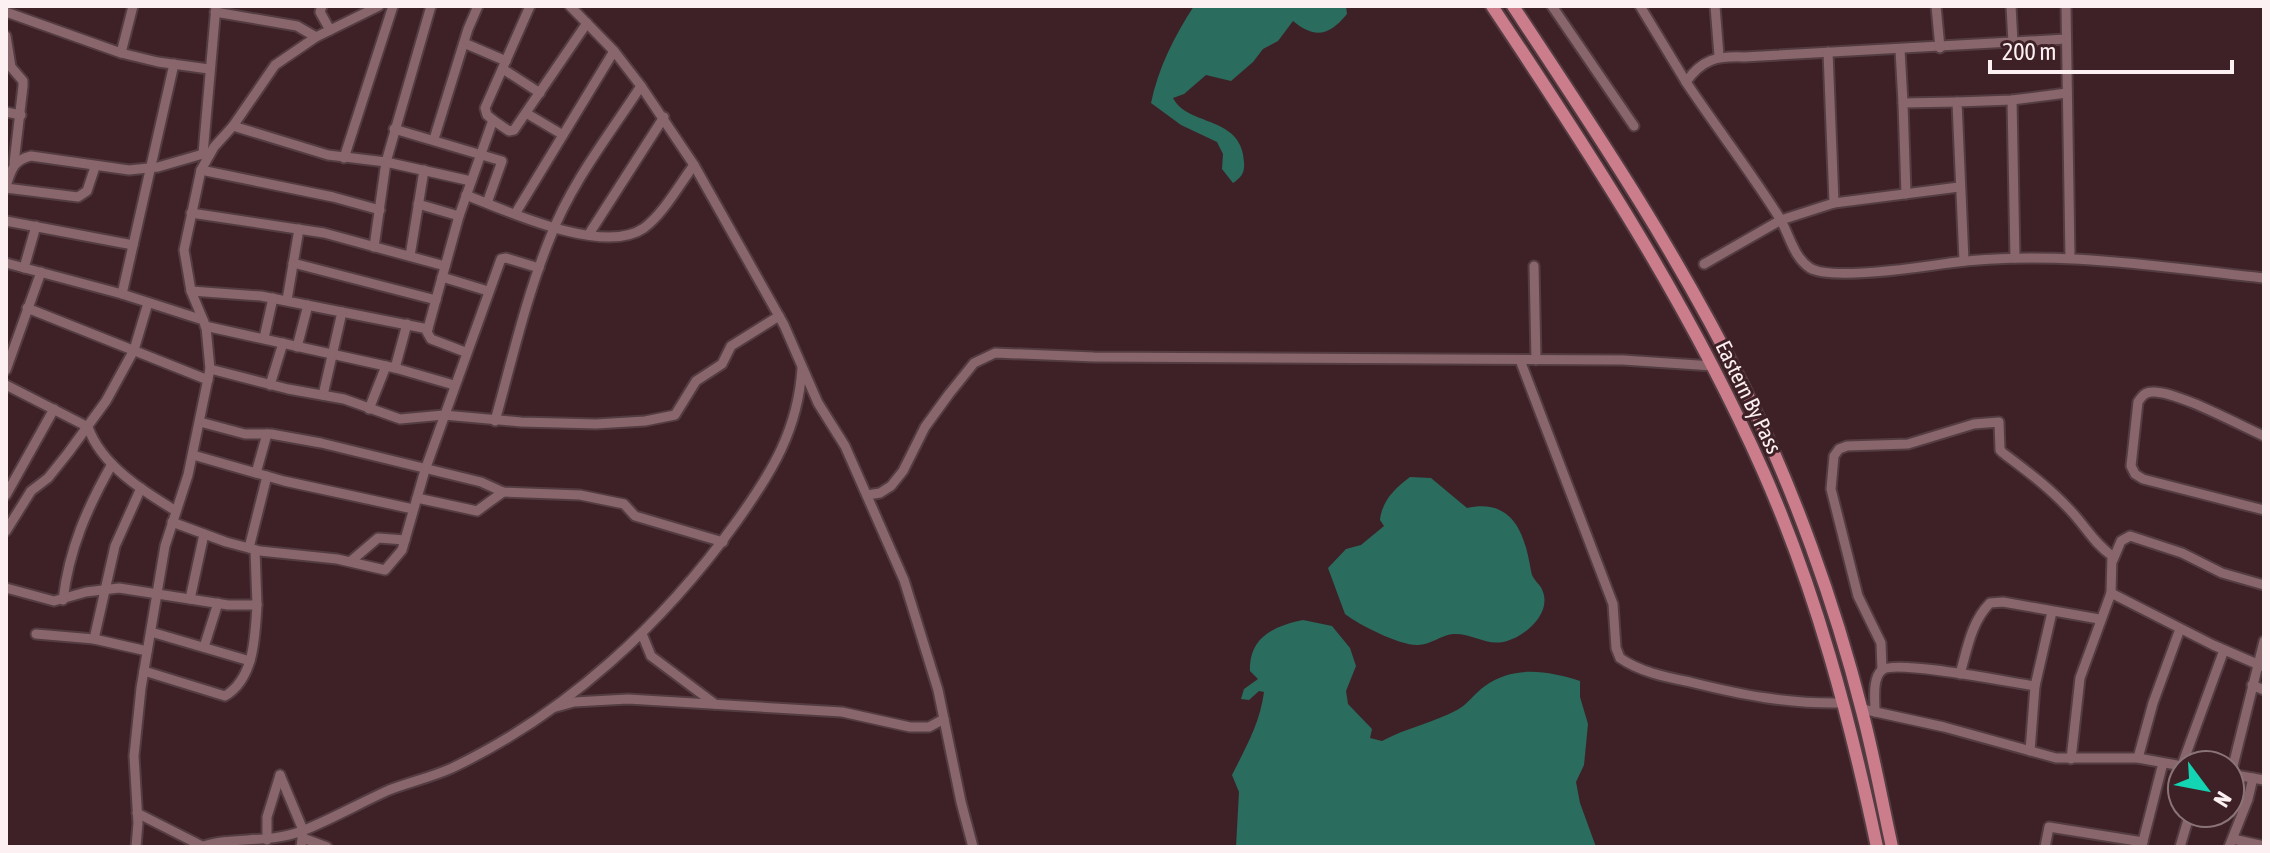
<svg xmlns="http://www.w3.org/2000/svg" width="2270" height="853" viewBox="0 0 2270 853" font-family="'Asap Condensed',sans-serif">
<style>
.water{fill:#2a6c5d}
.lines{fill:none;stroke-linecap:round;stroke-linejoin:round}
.minor-casing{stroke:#543d42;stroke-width:13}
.major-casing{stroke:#543d42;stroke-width:16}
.minor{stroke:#88666c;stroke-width:9}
.major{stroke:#cb7d8c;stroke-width:12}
.labels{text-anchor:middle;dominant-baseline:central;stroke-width:6;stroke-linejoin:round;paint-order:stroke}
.street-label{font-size:22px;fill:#fdf0f2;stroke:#3e2127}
</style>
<rect width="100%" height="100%" fill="#3e2127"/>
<g class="water">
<path d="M1194 6H1346L1347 14C1329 36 1315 39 1293 21L1278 41 1263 49 1253 62 1231 81 1206 75 1184 94 1173 98C1188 127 1242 115 1244 162 1245 173 1241 177 1233 183L1222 169 1223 154 1217 142 1181 125 1151 103C1158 68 1175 35 1194 6Z"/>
<path d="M1410 477 1431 478 1467 508C1514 498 1525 535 1531 571 1532 580 1541 584 1543 592 1551 614 1525 636 1507 641 1487 647 1473 633 1453 634 1441 635 1430 645 1418 645 1401 646 1359 625 1345 614L1328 568 1346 549 1361 545 1384 526 1380 520C1382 501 1395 488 1410 477Z"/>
<path d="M1303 620 1332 626 1350 648 1356 666 1346 691 1348 704 1372 729 1370 738 1382 741C1406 728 1435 722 1457 710 1467 705 1475 693 1485 686 1514 665 1548 671 1580 681V697L1588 724 1584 765 1576 782 1580 803 1596 847H1236L1239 792 1232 775C1246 747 1260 723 1264 692L1259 691 1249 700 1241 699 1244 689 1258 679 1250 671C1249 637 1274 626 1303 620Z"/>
</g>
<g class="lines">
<defs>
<g id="minor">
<polyline points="322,6 320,12 330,30"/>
<polyline points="570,6 614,51 641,86 694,165 784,325 818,403 845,446 904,580 938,690 961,802 973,847"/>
<polyline points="1552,6 1634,126"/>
<path d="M1640 6 1686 82C1702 59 1717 56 1744 57L2066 39"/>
<polyline points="1715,6 1719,56"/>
<polyline points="1936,6 1940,48"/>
<polyline points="2011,6 2013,43"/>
<polyline points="2066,6 2070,258"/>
<polyline points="6,12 121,53 158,62 209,69"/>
<polyline points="215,12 297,26 316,37"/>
<polyline points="6,36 11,67 23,81 23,86 14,163"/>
<polyline points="464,43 506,61"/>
<polyline points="1900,50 1903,103"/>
<polyline points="121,53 133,6"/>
<polyline points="503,69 540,93"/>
<path d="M1686 82C1716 127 1750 171 1779 217 1789 233 1793 257 1810 268 1831 281 1922 267 1949 263 2054 249 2160 267 2264 278"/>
<polyline points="2012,100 2015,258"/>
<polyline points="6,112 21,115"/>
<polyline points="526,113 563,135"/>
<polyline points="493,120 509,131 514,130 587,23"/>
<polyline points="233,126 328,155 386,162 431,6"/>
<polyline points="394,129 502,161 487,203"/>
<polyline points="434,139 468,29 478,6"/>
<polyline points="206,156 203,154 216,6"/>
<polyline points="344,158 393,6"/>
<polyline points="201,170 333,197 380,210"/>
<path d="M6 186C11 171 13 160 31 156L129 170 158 167 203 154"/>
<polyline points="6,188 78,197 87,191 95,167"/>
<polyline points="1906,194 1903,103 1957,102"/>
<path d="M466 195C507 211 604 256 644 228 664 213 679 185 694 165"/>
<polyline points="1834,203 1959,187"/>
<polyline points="418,204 459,216"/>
<polyline points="191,213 324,233 445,266"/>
<polyline points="515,214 614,51"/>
<polyline points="6,221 133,245"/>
<polyline points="589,234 664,117"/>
<polyline points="374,247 386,162 471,181"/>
<polyline points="410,256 424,170"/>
<polyline points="1964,261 1957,102 2012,100 2067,93"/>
<polyline points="6,263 122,294 203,320"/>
<polyline points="293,263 436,300"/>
<polyline points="1704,264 1781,220 1834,203 1828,52"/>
<polyline points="1534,266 1536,360"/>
<polyline points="24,268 36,226"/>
<polyline points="442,277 488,291"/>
<polyline points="191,291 261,296 428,329"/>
<polyline points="122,294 174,64"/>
<polyline points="287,300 299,229"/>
<polyline points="27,308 208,380"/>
<polyline points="205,326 395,368 407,324"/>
<polyline points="264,338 273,298"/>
<polyline points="297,347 308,305"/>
<polyline points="465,352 431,339 427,332 459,216 493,120 487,115 485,108 530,6"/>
<path d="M1520 360 1613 604 1616 648 1620 658C1640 672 1666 677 1690 682 1742 695 1788 704 1842 703"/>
<polyline points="395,368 454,385"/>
<polyline points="210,369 288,389 344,399 400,419 444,415 521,422 596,424 645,421 675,415 696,381 722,364 731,346 779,316"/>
<polyline points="6,370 41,272"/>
<path d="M6 385 88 427C101 465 143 491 176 511"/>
<polyline points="270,385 283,343"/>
<polyline points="323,395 342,312"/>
<polyline points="369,409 386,366"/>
<path d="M495 421C512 360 526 297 550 238 571 183 609 135 641 86"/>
<polyline points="200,422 245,434 271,434 321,443 481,482 503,492 580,495 624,504 635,516 723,542"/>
<path d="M2264 436C2241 426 2175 390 2152 392 2145 392 2142 396 2138 402L2131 466 2135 474 2143 479 2264 510"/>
<polyline points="193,455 284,481 413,509"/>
<polyline points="256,473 267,434"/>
<polyline points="6,495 54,409"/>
<polyline points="867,495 880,493 891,486 903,471 925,427 949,394 974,363 995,353 1094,357 1623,360 1713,366"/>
<polyline points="417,498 477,511 503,492"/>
<polyline points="172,522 226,542 260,551 337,559 385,570 402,550 425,470 501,259 506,258 539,268"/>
<polyline points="6,531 31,491 48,478 68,453 106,401 134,350 148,303"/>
<polyline points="249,548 267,476"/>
<polyline points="2113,560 2121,541 2130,536 2182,553 2222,573 2264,585"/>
<polyline points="351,561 378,538 405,540"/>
<polyline points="6,588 54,601 86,592 119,588 228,605 257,605 255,550"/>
<polyline points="190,599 204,534"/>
<path d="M63 600C69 549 87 508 112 464"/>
<polyline points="151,632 250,661"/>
<polyline points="36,634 94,639 147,651"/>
<polyline points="642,634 651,656 715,704"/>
<polyline points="94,639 115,546 141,488"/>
<polyline points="204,647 218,603"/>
<path d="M1882 670 1881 643 1858 596 1831 489 1834 456 1839 449 1847 446 1908 444 1974 424 1999 422 2000 450 2003 453C2027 471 2050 488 2070 510 2087 528 2092 541 2112 556L2111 593"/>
<path d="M144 671 225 696C255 678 255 635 257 605"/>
<path d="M1960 674C1967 650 1971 622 1990 603L2003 602 2099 619"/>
<polyline points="2252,685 2264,690"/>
<polyline points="556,707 574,702 628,699 842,712 910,727 929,727 944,719"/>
<polyline points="1862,709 1944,727 2056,758 2138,758 2182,766"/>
<path d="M1875 712C1875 700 1872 678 1882 670 1896 659 2012 683 2035 686"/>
<polyline points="2030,751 2035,686 2052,612"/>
<polyline points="2138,758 2153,703 2180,629"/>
<polyline points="2071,759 2080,678 2111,593 2213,645 2264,667"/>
<polyline points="2182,765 2224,650"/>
<polyline points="2230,774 2264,780"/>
<polyline points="2231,774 2264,641"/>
<polyline points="280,775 303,830 301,847"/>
<polyline points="137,813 202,846"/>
<polyline points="303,838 327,847"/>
<polyline points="2233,839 2264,846"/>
<polyline points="267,840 267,817 280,775"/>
<polyline points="2142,845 2163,763"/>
<polyline points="136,847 138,823 134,756 141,688 165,546 188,475 210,369 206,327 191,291 184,250 201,170 214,147 233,126 275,65 316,37 379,6"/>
<path d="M201 847C231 836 268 844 302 831 332 819 360 803 389 790 410 782 432 777 452 768 567 713 663 624 737 521 772 472 798 430 802 368"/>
<polyline points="2045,847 2049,827 2143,842"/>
<polyline points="2180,847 2190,813"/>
<polyline points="2229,847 2248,799 2253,778"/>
</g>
<g id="major">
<path d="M1492 6C1592 156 1690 306 1763 471 1816 591 1850 719 1877 847"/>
<path d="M1513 6C1595 130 1678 254 1744 388 1793 487 1835 604 1862 711 1874 756 1882 802 1892 847"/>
</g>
</defs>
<use href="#minor" class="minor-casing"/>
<use href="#major" class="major-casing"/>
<use href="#minor" class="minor"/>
<use href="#major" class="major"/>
</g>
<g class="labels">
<g class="street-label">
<text transform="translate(1749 397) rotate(64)">Eastern By Pass</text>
</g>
</g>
<rect width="2270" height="853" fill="none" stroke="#fdf0f2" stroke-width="16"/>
<g transform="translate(2206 789) rotate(122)"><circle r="38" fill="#3e2127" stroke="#8a7478" stroke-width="2"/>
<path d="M0-6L14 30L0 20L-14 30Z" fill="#13d5b3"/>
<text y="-12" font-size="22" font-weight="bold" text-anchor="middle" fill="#fdf0f2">N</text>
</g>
<path d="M1990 60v12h242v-12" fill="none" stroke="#fdf0f2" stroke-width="4"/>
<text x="2002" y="60" font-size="24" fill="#fdf0f2" stroke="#3e2127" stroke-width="6" paint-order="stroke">200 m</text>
</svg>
